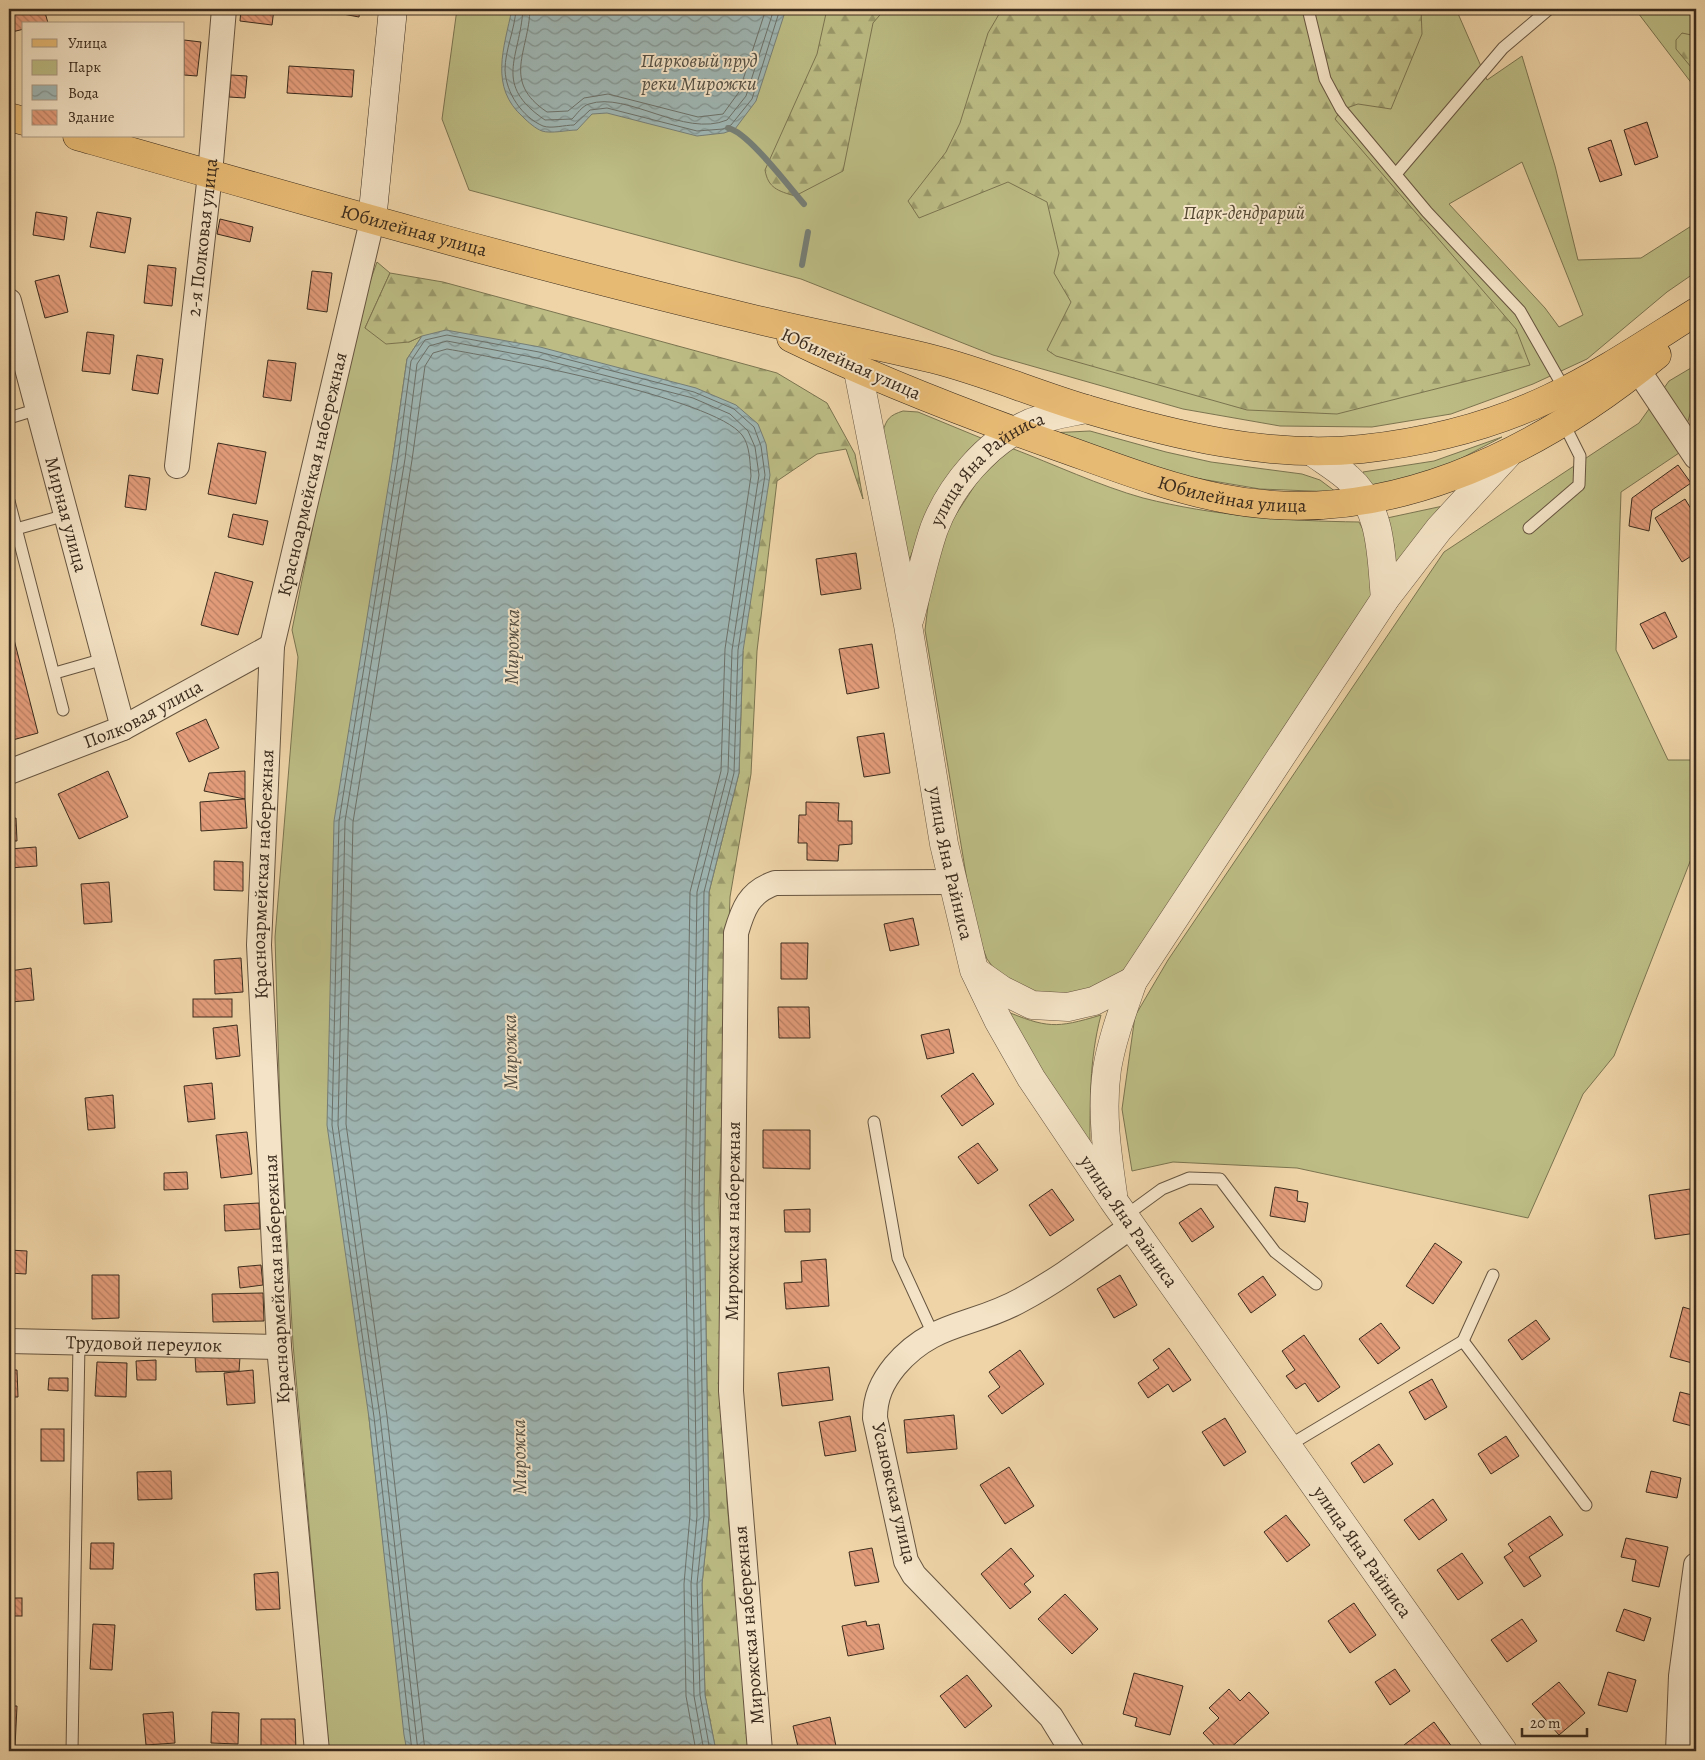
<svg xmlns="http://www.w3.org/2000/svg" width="1705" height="1760" viewBox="0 0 1705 1760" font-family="Alegreya,serif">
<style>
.green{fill:#bcbc84;stroke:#7b7450;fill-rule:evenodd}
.forest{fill:url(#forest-firs);stroke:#7b7450}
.water{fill:url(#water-waves);stroke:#767e76}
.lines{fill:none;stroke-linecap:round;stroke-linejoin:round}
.shore{stroke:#6c7068;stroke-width:1}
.stream{stroke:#767e76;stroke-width:6}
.building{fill:url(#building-back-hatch);stroke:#3a2b1d}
.service-casing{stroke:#675540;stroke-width:13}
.minor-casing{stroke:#675540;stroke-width:26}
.tertiary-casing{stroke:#675540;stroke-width:29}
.secondary-casing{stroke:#3a2b1d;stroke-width:29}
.primary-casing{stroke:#3a2b1d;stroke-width:29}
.service{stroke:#f4e3c6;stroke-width:11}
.minor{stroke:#f4e3c6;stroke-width:24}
.tertiary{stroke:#f4e3c6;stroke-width:28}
.secondary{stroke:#f4e3c6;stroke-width:28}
.primary{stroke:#e7ba74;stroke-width:28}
.labels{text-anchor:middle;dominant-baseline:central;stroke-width:4;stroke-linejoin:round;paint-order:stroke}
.park-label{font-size:19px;font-style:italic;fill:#544832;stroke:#f4e3c6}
.street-label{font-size:19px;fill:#3a2b1d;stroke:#f4e3c6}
.water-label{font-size:20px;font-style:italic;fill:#534e42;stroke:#f4e3c6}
</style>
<defs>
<pattern id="forest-firs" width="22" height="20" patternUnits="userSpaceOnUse" patternTransform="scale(1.25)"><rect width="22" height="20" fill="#bcbc84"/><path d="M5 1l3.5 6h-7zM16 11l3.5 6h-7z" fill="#9a996b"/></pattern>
<pattern id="water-waves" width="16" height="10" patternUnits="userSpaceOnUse" patternTransform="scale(1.25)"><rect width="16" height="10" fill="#9eb5b2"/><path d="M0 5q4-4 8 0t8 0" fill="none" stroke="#829390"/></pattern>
<pattern id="building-back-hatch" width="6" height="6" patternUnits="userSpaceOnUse" patternTransform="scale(1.25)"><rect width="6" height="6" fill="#e39c7a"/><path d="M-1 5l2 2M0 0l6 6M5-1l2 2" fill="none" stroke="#b97f63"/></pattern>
</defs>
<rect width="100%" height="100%" fill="#eed4a7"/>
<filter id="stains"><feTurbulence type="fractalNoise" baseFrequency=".004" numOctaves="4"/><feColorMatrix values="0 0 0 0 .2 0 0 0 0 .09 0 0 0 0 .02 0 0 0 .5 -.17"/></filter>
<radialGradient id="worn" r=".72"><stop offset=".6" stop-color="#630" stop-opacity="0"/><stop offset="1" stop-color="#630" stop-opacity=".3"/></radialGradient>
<g class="green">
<path d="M457 9H1456L1487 80 1522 56 1555 166 1578 260 1641 258 1696 223V272L1667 292 1587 359 1533 384 1451 414 1372 427 1280 426 1183 409 993 355 801 279 469 190 442 119ZM1522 162 1583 315 1559 327 1545 308 1449 204Z"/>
<polygon points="1635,9 1696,9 1696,89"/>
<polygon points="377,262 390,273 365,328 409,342 422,336 407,359 393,457 369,1418 407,1751 329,1751 293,1344 280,1109 275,937 298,657 292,630 352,331"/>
<polygon points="1696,365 1696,393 1679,453 1621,492 1616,650 1668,760 1696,760 1696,855 1693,854 1614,1056 1583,1094 1528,1218 1297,1168 1173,1162 1132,1171 1122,1109 1135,1016 1168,960 1444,552 1639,423 1669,381"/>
<path d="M903 411 918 412 981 438 979 444 917 540 910 558 906 559 883 432C886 419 890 415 903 411Z"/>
<polygon points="1090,431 1166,452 1211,462 1302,474 1320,480 1336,492 1260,489 1160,472 1049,433"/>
<polygon points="1502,437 1435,472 1367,489 1363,472 1434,461"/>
<path d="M1011 448C1053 464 1100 486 1143 498 1214 516 1287 521 1359 522L1373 549 1372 599 1128 966 1098 990 1043 997 1001 978 987 959 975 928 925 630 932 573 949 525 979 479Z"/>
<polygon points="1443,506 1395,565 1394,545 1387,518"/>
<path d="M1003 1010C1047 1028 1055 1029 1101 1015 1089 1060 1090 1103 1090 1150Z"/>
<polygon points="1696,1625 1696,1751 1685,1751"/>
</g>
<g class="forest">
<path d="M827 9H885L873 23 843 171 795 196C778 191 768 188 765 170L817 54Z"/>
<polygon points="1002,9 1421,9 1422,34 1391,109 1358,104 1341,110 1335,119 1516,329 1530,365 1337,414 1247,410 1056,356 1047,350 1071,302 1054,273 1059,253 1047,202 1008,182 919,218 908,201 946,152 960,123 988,33"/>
<polygon points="1682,33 1696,36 1696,73 1676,49 1676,40"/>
<polygon points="390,273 443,282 777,373 827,403 855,454 863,499 846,449 817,454 777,481 757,651 751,774 730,897 719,1202 727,1501 749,1751 716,1751 705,1695 702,1584 709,1516 704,1203 709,892 739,773 743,651 422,336 409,342 386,344 365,328"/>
</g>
<g class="water">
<path d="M512 9H786L756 101 735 129 724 133 697 136 607 113 592 114 577 130C567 130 551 134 542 131 536 129 528 122 523 117 489 87 504 48 512 9Z"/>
<polygon points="446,330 540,347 696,388 736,405 758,424 766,444 770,475 743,651 739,773 709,892 704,1203 709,1516 702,1584 705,1695 716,1751 407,1751 404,1735 369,1418 327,1125 334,821 393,457 407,359 422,336"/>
</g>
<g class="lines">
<g class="shore">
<path d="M516 9C515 29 505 50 505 70 506 93 522 117 543 126 551 129 565 125 574 125L590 110 607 108 697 131 723 129 731 125 752 99 780 9"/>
<path d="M523 9C520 59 492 84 545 120L572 119C577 114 582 106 589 104 627 91 684 138 727 120L746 96 774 9"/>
<path d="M530 9C529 52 501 81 547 112L568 111 584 98 608 94 698 117 723 114 739 92 766 9"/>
<polyline points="412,1751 374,1417 332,1125 339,821 398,458 411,361 425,340 447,335 539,352 694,392 734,409 754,427 761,446 765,475 738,650 734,773 704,892 699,1203 704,1516 697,1584 700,1695 710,1751"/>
<polyline points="418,1751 380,1416 338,1125 345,821 405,459 417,364 429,346 447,341 537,358 693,398 730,414 748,431 755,447 759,475 732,650 728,772 697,892 692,1203 697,1516 691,1584 694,1696 704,1751"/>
<path d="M425 1751 387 1416 346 1124 353 822 412 460 425 366 433 353 447 349C500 358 714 398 742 435 750 445 750 463 751 476L725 649 721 771 690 892 685 1203 690 1515 684 1584 686 1696 696 1751"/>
</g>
<g class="stream">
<path d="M728 128C748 132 789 187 804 204"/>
<polyline points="802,265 808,232"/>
</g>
</g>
<g class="building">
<polygon points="9,9 44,9 48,23 24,24 24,29 12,32"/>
<polygon points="241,9 274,9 272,25 240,21"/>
<polygon points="332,9 360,9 359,17 332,12"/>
<polygon points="184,40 201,42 197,76 184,75"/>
<polygon points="289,66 354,70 352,97 287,93"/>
<polygon points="231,75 247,76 245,98 229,97"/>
<polygon points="1647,122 1658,157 1635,165 1624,130"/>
<polygon points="1611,140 1622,175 1600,182 1588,148"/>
<polygon points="36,212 67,217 64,240 33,235"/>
<polygon points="97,212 131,218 125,253 90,247"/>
<polygon points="220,219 253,227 250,242 217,234"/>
<polygon points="148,265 176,268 172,306 144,303"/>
<polygon points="312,271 332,273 327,312 307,309"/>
<polygon points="59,275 68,312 45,318 35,281"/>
<polygon points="87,332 114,335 110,374 82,371"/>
<polygon points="137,355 163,359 158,394 132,390"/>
<polygon points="268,360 296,363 291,401 263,397"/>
<polygon points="218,443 266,452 256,504 208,494"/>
<polygon points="1678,465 1691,483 1652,510 1649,531 1629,526 1632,498"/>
<polygon points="129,475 150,478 146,510 125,507"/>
<polygon points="1685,499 1696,517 1696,553 1682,562 1655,518"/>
<polygon points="233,514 268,521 263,545 228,537"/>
<polygon points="856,553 861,589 821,595 816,559"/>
<polygon points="215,572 253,582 238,635 201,625"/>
<polygon points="1665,612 1677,637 1653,649 1640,624"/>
<polygon points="9,620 38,733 9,741"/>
<polygon points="872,644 879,688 847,694 839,649"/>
<polygon points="206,719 219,748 189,762 176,733"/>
<polygon points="884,733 890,773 864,777 857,737"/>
<polygon points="108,771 128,817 79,839 58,794"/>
<polygon points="245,771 245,799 204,791 209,773"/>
<polygon points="245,799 247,828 201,831 200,802"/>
<polygon points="806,802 839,803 838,821 852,821 852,844 839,845 838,861 807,860 807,843 798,843 799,815 806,815"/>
<polygon points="16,818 17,841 9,841 9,819"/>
<polygon points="36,847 37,866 9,868 9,849"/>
<polygon points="214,861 243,862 243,891 214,890"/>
<polygon points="109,882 112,922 84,924 81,884"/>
<polygon points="913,918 919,945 890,951 884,924"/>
<polygon points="781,943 808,943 807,979 781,979"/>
<polygon points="241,958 243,992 215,994 214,960"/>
<polygon points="31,968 34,1000 11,1002 9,971"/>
<rect x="193" y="999" width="39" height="18"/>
<polygon points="778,1007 809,1007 810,1038 779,1038"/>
<polygon points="237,1025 240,1056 216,1059 213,1028"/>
<polygon points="949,1029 954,1053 927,1059 921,1035"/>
<polygon points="973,1073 994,1104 962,1126 941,1096"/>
<polygon points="212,1083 215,1119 188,1122 184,1086"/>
<polygon points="113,1095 115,1128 88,1130 85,1098"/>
<polygon points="763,1130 810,1130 810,1169 763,1168"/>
<polygon points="247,1132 252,1174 221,1178 216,1135"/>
<polygon points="978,1143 998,1170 978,1184 958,1157"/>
<polygon points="187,1172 188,1189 164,1190 164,1173"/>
<polygon points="1275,1187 1298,1191 1297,1201 1308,1203 1305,1222 1270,1216"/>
<polygon points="1052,1189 1074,1220 1050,1236 1029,1205"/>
<polygon points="1690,1189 1696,1233 1655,1239 1649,1195"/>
<polygon points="259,1203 260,1229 225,1231 224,1205"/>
<polygon points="1201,1208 1214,1227 1192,1242 1179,1223"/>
<polygon points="810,1209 810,1232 785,1232 784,1210"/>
<polygon points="1435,1243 1462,1262 1433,1304 1406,1286"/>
<polygon points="9,1250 27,1251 26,1274 9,1273"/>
<polygon points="826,1259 829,1306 786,1309 784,1283 802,1282 801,1261"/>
<polygon points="261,1265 263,1285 240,1288 238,1267"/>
<polygon points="92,1275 119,1275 119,1318 92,1319"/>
<polygon points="1120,1275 1137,1305 1114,1318 1097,1289"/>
<polygon points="1263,1276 1276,1295 1251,1313 1238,1294"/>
<polygon points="263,1293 264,1321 213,1322 212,1294"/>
<polygon points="1683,1307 1696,1311 1696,1364 1670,1357"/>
<polygon points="1536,1320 1550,1339 1522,1360 1508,1340"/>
<polygon points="1381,1323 1400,1348 1378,1364 1359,1339"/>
<polygon points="1304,1335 1340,1387 1318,1402 1305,1383 1296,1389 1286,1376 1295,1370 1282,1351"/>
<polygon points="1169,1348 1191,1380 1173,1392 1168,1384 1148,1398 1138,1383 1159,1368 1153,1360"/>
<polygon points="1020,1350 1044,1384 1002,1414 988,1396 1000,1387 989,1372"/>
<polygon points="195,1356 240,1357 239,1371 196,1372"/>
<polygon points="156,1360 156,1380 137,1380 136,1361"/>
<polygon points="97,1362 127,1363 126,1397 95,1396"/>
<polygon points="829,1367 833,1400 782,1406 778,1373"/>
<polygon points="9,1370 17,1370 18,1397 9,1397"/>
<polygon points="253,1370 255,1403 227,1405 224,1373"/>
<polygon points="49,1378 68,1378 68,1391 48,1390"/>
<polygon points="1432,1379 1447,1407 1425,1420 1409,1392"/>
<polygon points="1680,1392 1696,1396 1696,1427 1673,1421"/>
<polygon points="954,1415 957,1449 907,1453 904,1420"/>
<polygon points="850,1416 856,1451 825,1456 819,1422"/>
<polygon points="1225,1418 1246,1452 1224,1466 1202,1432"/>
<rect x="41" y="1429" width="23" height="32"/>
<polygon points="1506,1436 1519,1456 1491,1474 1478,1454"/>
<polygon points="1379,1444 1393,1464 1364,1483 1351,1463"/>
<polygon points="1009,1467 1034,1506 1005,1524 980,1485"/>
<polygon points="171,1471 172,1499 138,1500 137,1472"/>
<polygon points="1651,1471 1681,1478 1677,1498 1646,1492"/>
<polygon points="1433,1499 1447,1520 1419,1540 1404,1520"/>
<polygon points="1286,1515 1310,1545 1287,1562 1264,1532"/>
<polygon points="1550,1516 1563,1535 1529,1557 1541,1576 1524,1587 1504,1557 1513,1551 1508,1544"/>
<polygon points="1626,1538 1668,1547 1659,1587 1632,1581 1636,1560 1621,1557"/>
<polygon points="91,1543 114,1543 113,1569 90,1569"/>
<polygon points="872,1548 879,1582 855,1586 849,1552"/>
<polygon points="1011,1548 1034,1576 1024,1584 1031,1592 1010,1609 981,1574"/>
<polygon points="1462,1553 1483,1583 1458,1600 1437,1570"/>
<polygon points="278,1572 280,1609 256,1610 254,1574"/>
<polygon points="1065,1594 1098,1629 1072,1654 1038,1619"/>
<rect x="9" y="1598" width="13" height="18"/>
<polygon points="1354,1603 1376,1635 1350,1653 1328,1621"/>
<polygon points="1624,1609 1651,1618 1644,1641 1616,1631"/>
<polygon points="1522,1619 1537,1641 1507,1662 1491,1640"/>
<polygon points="866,1621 867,1626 879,1624 884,1649 848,1656 842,1626"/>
<polygon points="93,1624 115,1625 112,1670 90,1669"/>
<polygon points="1395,1669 1410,1691 1390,1705 1375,1682"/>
<polygon points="1608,1672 1636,1680 1627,1712 1598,1705"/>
<polygon points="1134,1673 1183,1686 1170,1735 1135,1726 1137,1718 1123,1714"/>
<polygon points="967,1675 992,1706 965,1728 940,1696"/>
<polygon points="1559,1682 1585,1713 1559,1735 1532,1704"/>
<polygon points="1229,1689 1240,1701 1249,1692 1269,1713 1227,1751 1220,1751 1203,1733 1219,1718 1209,1708"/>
<polygon points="9,1706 17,1706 15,1747 9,1746"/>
<polygon points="173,1712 175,1743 146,1745 143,1714"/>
<polygon points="212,1712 239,1713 238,1744 211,1743"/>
<polygon points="830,1717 837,1751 799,1751 793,1726"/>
<polygon points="261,1719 295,1719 296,1751 261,1751"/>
<polygon points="1434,1722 1455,1751 1409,1751 1404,1745"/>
</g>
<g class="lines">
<defs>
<g id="service">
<polyline points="1308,9 1325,79 1341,109 1427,212 1520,311 1565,390"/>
<polyline points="1396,174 1503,48 1549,9"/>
<polyline points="9,418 38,409"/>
<polyline points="9,501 63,710"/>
<polyline points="1529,528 1579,485 1580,456 1563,422"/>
<polyline points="16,529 66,515"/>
<polyline points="55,673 104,659"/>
<polyline points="874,1122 898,1258 933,1334"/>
<polyline points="1125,1216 1162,1189 1189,1178 1220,1179 1275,1252 1316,1284"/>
<polyline points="1463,1341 1493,1275"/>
<polyline points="1288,1446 1463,1341 1586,1505"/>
<polyline points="72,1751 79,1343"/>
</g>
<g id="minor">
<path id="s1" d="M9 301 123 728"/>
<polyline points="1638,370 1696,457"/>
<path id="s2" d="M177 466 210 174 224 9"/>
<path id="s3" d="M9 772 123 728 272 646"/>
<path id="s4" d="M9 1341 279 1347"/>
<path id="s5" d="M317 1751 279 1347 259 945 272 646 372 221"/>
<path id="s6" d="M760 1751 731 1391 736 933C743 909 749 892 775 883L952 882"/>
<path d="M1072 1751 1051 1717 914 1575 906 1561 875 1418C875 1397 882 1382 895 1366 933 1321 973 1327 1021 1300 1060 1279 1095 1252 1132 1226"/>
<polyline points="1678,1751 1681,1676 1696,1565"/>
</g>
<g id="tertiary">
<path id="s7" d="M858 371 908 625 944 844 974 970 998 1020 1031 1078 1113 1200 1503 1751"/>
<path d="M1311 451C1323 460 1337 468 1348 478 1383 508 1381 557 1385 599"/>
<path id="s8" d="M910 618C918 589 924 558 934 529 950 486 987 442 1030 423 1047 416 1067 413 1086 409"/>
<polyline points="975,971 1002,990 1032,1005 1068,1007 1094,1001 1133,981"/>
<path d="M1113 1194C1107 1153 1101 1111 1107 1069 1112 1039 1123 1010 1133 981L1385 599 1439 529 1508 454"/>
</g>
<polyline id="secondary" points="372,221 393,9"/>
<g id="primary">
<polyline points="9,117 24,121"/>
<path id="s9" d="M77 136C301 200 524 264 750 318 811 333 872 344 933 359 985 372 1035 394 1086 409 1174 435 1270 459 1362 449 1426 442 1491 426 1550 398 1601 374 1648 342 1696 312"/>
<path id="s10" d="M791 338C877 380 966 414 1056 446 1110 465 1165 487 1221 498 1382 531 1536 454 1657 355"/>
</g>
</defs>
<use href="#service" class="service-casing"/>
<use href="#minor" class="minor-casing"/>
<use href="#tertiary" class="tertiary-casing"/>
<use href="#secondary" class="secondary-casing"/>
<use href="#primary" class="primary-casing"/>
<use href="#service" class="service"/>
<use href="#minor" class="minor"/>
<use href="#tertiary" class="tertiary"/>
<use href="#secondary" class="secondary"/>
<use href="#primary" class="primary"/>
</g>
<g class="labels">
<g class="park-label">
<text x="1244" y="213">Парк-дендрарий</text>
</g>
<g class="street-label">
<text stroke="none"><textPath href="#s9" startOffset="350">Юбилейная улица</textPath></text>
<text stroke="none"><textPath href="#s2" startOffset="230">2-я Полковая улица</textPath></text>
<text transform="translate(851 364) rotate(24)">Юбилейная улица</text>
<text stroke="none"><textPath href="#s5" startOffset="1284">Красноармейская набережная</textPath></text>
<text stroke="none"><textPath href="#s8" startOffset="175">улица Яна Райниса</textPath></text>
<text stroke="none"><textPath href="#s10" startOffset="470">Юбилейная улица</textPath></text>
<text stroke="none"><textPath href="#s1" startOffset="221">Мирная улица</textPath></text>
<text stroke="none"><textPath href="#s3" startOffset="146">Полковая улица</textPath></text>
<text stroke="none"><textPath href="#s7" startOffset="501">улица Яна Райниса</textPath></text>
<text stroke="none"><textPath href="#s5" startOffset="879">Красноармейская набережная</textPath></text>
<text stroke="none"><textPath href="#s6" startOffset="531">Мирожская набережная</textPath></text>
<text stroke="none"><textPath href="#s7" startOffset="906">улица Яна Райниса</textPath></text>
<text transform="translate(277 1279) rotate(-93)">Красноармейская набережная</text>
<text stroke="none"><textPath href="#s4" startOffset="135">Трудовой переулок</textPath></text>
<text transform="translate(894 1493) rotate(77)">Усановская улица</text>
<text stroke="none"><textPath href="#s7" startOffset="1311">улица Яна Райниса</textPath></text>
<text transform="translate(749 1625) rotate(-95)">Мирожская набережная</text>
</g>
<g class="water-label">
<text x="699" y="60">Парковый пруд<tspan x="699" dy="23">реки Мирожки</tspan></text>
<text transform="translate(512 647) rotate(-89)">Мирожка</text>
<text transform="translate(510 1052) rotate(-91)">Мирожка</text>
<text transform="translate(519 1457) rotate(-91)">Мирожка</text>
</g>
</g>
<rect width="1705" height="1760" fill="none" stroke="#eed4a7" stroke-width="30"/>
<rect x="10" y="10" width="1685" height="1740" fill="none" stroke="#3a2b1d" stroke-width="2.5"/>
<rect x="15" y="15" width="1675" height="1730" fill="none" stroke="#3a2b1d"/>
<rect x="22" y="22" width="162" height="115" fill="#f4e3c6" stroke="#aa9982"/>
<rect x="32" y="39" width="25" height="8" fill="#e7ba74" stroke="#aa9982"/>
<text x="68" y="48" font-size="15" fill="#3a2b1d">Улица</text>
<rect x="32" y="60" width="25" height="15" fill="#bcbc84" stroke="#aa9982"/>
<text x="68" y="72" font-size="15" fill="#3a2b1d">Парк</text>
<rect x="32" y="85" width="25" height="15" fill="url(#water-waves)" stroke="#aa9982"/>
<text x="68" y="98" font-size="15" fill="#3a2b1d">Вода</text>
<rect x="32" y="110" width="25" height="15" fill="url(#building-back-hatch)" stroke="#aa9982"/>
<text x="68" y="122" font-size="15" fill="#3a2b1d">Здание</text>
<path d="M1522 1728v8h65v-8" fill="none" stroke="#3a2b1d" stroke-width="2.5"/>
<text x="1530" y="1728" font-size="15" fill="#3a2b1d" stroke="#f4e3c6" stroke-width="4" paint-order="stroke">20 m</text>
<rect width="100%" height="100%" filter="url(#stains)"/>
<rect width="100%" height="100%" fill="url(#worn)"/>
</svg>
